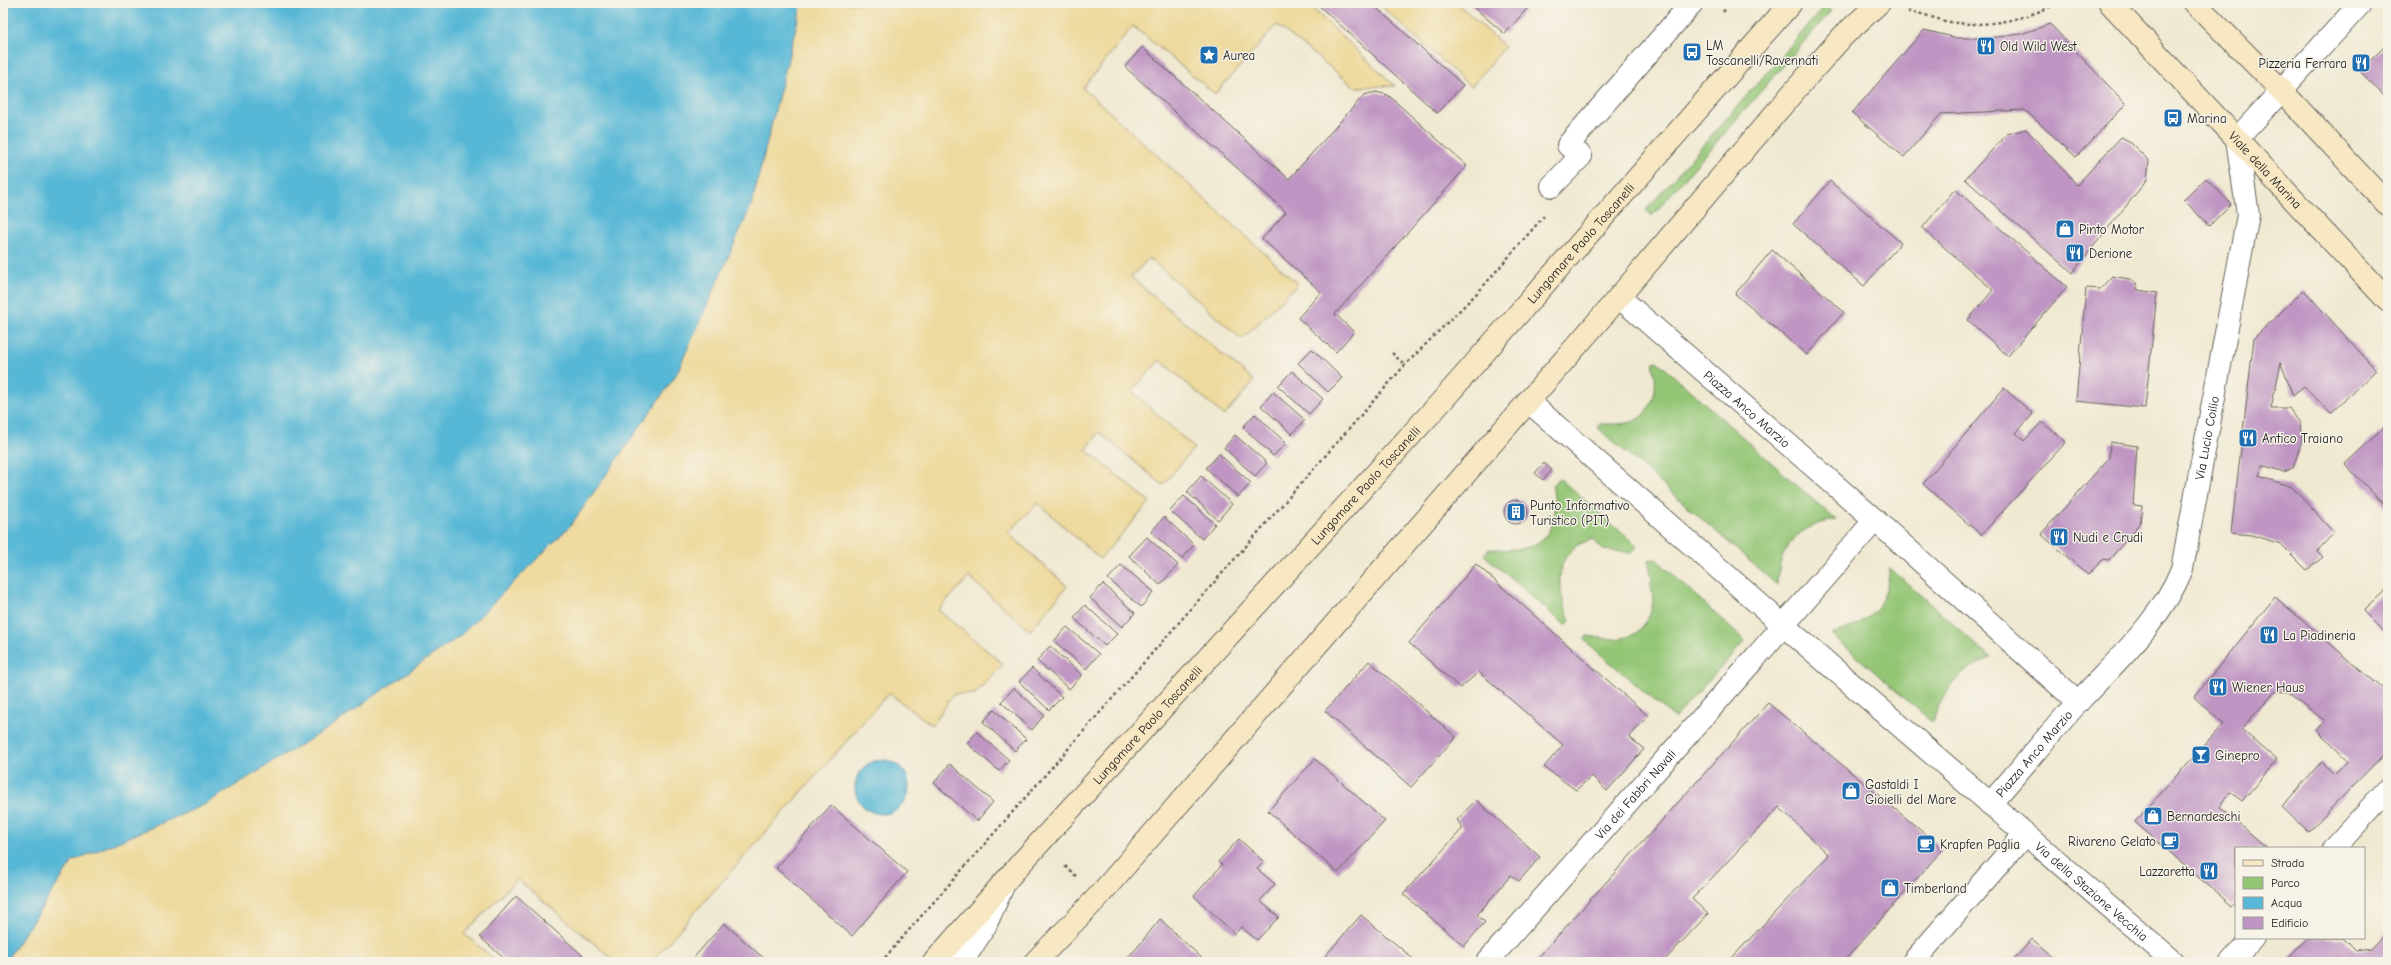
<svg xmlns="http://www.w3.org/2000/svg" width="2391" height="965" viewBox="0 0 2391 965" font-family="'Comic Neue',sans-serif">
<style>
.green{fill:#94c676;stroke:#587149}
.sand{fill:#eeda9e;stroke:#857b5d}
.water{fill:#57b7d6;stroke:#3a6a79}
.building{fill:#bf96c3}
.lines{fill:none;stroke-linecap:round;stroke-linejoin:round}
.pedestrian-casing{stroke:#66645c;stroke-width:24}
.minor-casing{stroke:#66645c;stroke-width:24}
.secondary-casing{stroke:#66645c;stroke-width:24}
.path{stroke:#66645c;stroke-width:2.5;stroke-dasharray:3 3;stroke-linecap:butt}
.pedestrian{stroke:#fff;stroke-width:22}
.minor{stroke:#fff;stroke-width:22}
.secondary{stroke:#f7e8c3;stroke-width:22}
.labels{text-anchor:middle;dominant-baseline:central;stroke-width:3;stroke-linejoin:round;paint-order:stroke}
.poi-label{font-size:13px;fill:#1c1c1c;stroke:#f7f3e8;text-anchor:start}
.street-label{font-size:13px;fill:#1c1c1c;stroke:#f7f3e8}
</style>
<rect width="100%" height="100%" fill="#f7f3e8"/>
<filter id="ink" filterUnits="userSpaceOnUse"><feTurbulence type="fractalNoise" baseFrequency=".025" numOctaves="2"/><feDisplacementMap in="SourceGraphic" scale="8" xChannelSelector="R" yChannelSelector="G"/><feConvolveMatrix kernelMatrix="1 2 1 2 8 2 1 2 1" color-interpolation-filters="sRGB"/></filter>
<filter id="wash" filterUnits="userSpaceOnUse"><feTurbulence type="fractalNoise" baseFrequency=".012" numOctaves="4" result="noise"/><feDisplacementMap in="SourceGraphic" scale="16" xChannelSelector="R" yChannelSelector="G"/><feGaussianBlur stdDeviation="0.9" result="paint"/><feColorMatrix in="noise" values="0 0 0 0 0 0 0 0 0 0 0 0 0 0 0 0 0 1.4 0 .05"/><feComposite in="paint" operator="in"/></filter>
<g filter="url(#wash)">
<rect width="100%" height="100%" fill="#f0e9d2"/>
<g class="green">
<polygon points="1825,6 1831,11 1652,216 1646,210"/>
<path d="M1657 361 1836 520C1798 525 1779 546 1777 585L1597 427 1600 424C1610 424 1624 425 1634 421 1656 410 1658 385 1653 364Z"/>
<path d="M1559 478 1637 546 1632 553 1603 550 1593 539C1588 541 1580 543 1576 546 1551 566 1560 596 1570 620L1566 626 1484 555 1489 549C1515 550 1543 552 1552 523 1555 510 1555 498 1552 485Z"/>
<path d="M1656 559 1745 641 1675 718 1584 640 1587 636C1614 640 1639 644 1650 613 1654 602 1654 594 1649 583L1652 579 1648 560Z"/>
<path d="M1890 568 1991 658C1959 669 1944 691 1932 722L1831 634C1872 622 1884 610 1890 568Z"/>
</g>
<g class="sand">
<polygon points="802,3 1312,3 1310,6 1395,86 1355,87 1277,25 1215,94 1133,26 1083,88 1298,284 1242,339 1149,258 1131,277 1254,381 1224,416 1160,360 1132,391 1194,448 1163,485 1099,432 1086,450 1150,502 1100,559 1038,503 1008,533 1067,586 1030,631 969,577 938,610 1003,664 975,694 954,694 932,725 889,693 651,962 616,962 517,879 464,934 498,962 5,962 73,861 204,805 751,206"/>
<polygon points="1378,3 1457,3 1505,47 1471,87"/>
</g>
<g class="water">
<polygon points="3,3 802,3 751,206 676,375 571,525 460,636 333,725 204,805 73,861 5,962 3,962"/>
<circle cx="882" cy="787" r="27"/>
</g>
<g id="blocks">
<g class="building">
<polygon points="1316,3 1371,3 1463,85 1437,113"/>
<polygon points="1469,3 1529,3 1531,4 1505,34"/>
<polygon points="2050,24 2126,104 2076,157 2025,110 1941,114 1904,157 1852,113 1924,30 1957,38 1989,38 2021,34"/>
<polygon points="2388,43 2388,100 2360,71"/>
<polygon points="1142,47 1289,179 1364,95 1376,92 1388,95 1467,166 1335,314 1354,332 1336,352 1298,318 1321,292 1262,239 1286,212 1125,67"/>
<polygon points="2026,129 2077,185 2121,137 2129,141 2149,161 2147,180 2072,273 1965,179 2007,134"/>
<polygon points="2206,178 2231,204 2209,226 2184,200"/>
<polygon points="1830,181 1901,243 1864,286 1793,224"/>
<polygon points="1955,189 2067,287 2008,356 1968,320 1993,290 1922,228"/>
<polygon points="1772,250 1844,312 1807,355 1735,294"/>
<polygon points="2112,276 2130,279 2136,283 2138,290 2157,293 2145,408 2076,401 2086,288 2100,289"/>
<polygon points="2304,290 2376,370 2331,413 2304,387 2293,396 2281,363 2271,408 2289,408 2300,423 2302,440 2293,468 2284,472 2262,465 2259,476 2292,487 2334,533 2317,551 2323,557 2307,570 2281,544 2251,535 2231,533 2254,338"/>
<polygon points="1312,349 1342,378 1328,392 1298,363"/>
<polygon points="1292,371 1323,399 1309,414 1278,386"/>
<polygon points="2004,388 2033,414 2016,433 2024,441 2042,422 2066,442 1981,535 1923,484"/>
<polygon points="1273,392 1305,420 1292,434 1261,406"/>
<polygon points="1255,414 1286,443 1273,456 1243,427"/>
<polygon points="2388,424 2388,509 2345,464"/>
<polygon points="1235,435 1267,463 1255,476 1224,448"/>
<polygon points="2110,442 2137,446 2133,505 2142,506 2140,524 2109,560 2103,559 2088,575 2041,534 2109,458"/>
<polygon points="1219,454 1251,483 1238,497 1206,468"/>
<polygon points="1544,463 1552,470 1543,480 1535,473"/>
<polygon points="1201,476 1232,504 1218,520 1187,492"/>
<polygon points="1184,496 1215,524 1202,539 1170,511"/>
<circle cx="1516" cy="512" r="12"/>
<polygon points="1164,517 1194,545 1182,559 1151,532"/>
<polygon points="1147,537 1178,565 1160,585 1129,556"/>
<polygon points="1476,564 1648,716 1629,737 1644,749 1607,791 1592,776 1576,790 1544,767 1563,745 1479,672 1460,688 1409,643"/>
<polygon points="1121,565 1154,592 1141,607 1108,579"/>
<polygon points="1103,584 1135,613 1122,627 1090,598"/>
<polygon points="2388,588 2388,636 2363,611"/>
<polygon points="2275,597 2388,693 2388,750 2308,832 2282,807 2321,762 2334,774 2348,761 2316,729 2325,721 2287,692 2276,691 2241,729 2277,760 2242,801 2230,792 2220,807 2267,848 2236,848 2236,901 2232,906 2135,822 2223,724 2194,697"/>
<polygon points="1085,605 1117,634 1105,646 1074,618"/>
<polygon points="1067,627 1099,654 1086,669 1054,641"/>
<polygon points="1050,646 1082,675 1069,689 1037,661"/>
<polygon points="1369,661 1456,737 1411,787 1325,711"/>
<polygon points="1032,668 1062,697 1049,710 1019,682"/>
<polygon points="1014,688 1044,715 1032,730 1001,702"/>
<polygon points="1768,703 1943,849 1843,962 1728,962 1829,855 1779,807 1692,899 1708,914 1664,961 1666,962 1534,962"/>
<polygon points="994,710 1026,739 1015,751 983,722"/>
<polygon points="977,732 1009,760 999,771 967,743"/>
<polygon points="1315,759 1385,821 1338,873 1268,811"/>
<polygon points="950,764 993,802 977,821 934,783"/>
<polygon points="1476,800 1540,857 1519,881 1511,875 1477,915 1485,922 1464,946 1403,894 1463,828 1457,820"/>
<polygon points="831,805 907,872 852,936 776,868"/>
<polygon points="1239,839 1264,862 1257,869 1275,884 1260,901 1279,917 1257,940 1241,927 1235,934 1194,896 1222,865 1218,862"/>
<polygon points="516,896 590,962 508,962 480,937"/>
<polygon points="1361,915 1417,962 1320,962"/>
<polygon points="1160,919 1206,962 1122,962 1136,949"/>
<polygon points="724,923 768,962 690,962"/>
<polygon points="2388,931 2388,962 2290,962 2287,959 2307,938 2343,938 2356,951 2371,949"/>
<polygon points="2032,939 2059,962 2012,962"/>
</g>
</g>
</g>
<g filter="url(#ink)">
<use href="#blocks" fill-opacity="0" stroke="#66645c" stroke-width="1"/>
<g class="lines">
<defs>
<g id="pedestrian">
<polyline points="1552,186 1581,156 1568,145 1692,3"/>
<path id="s1" d="M1619 297 1875 520 2078 702"/>
<path id="s2" d="M1528 401 1783 625 2174 962"/>
<polyline points="1755,658 1875,520"/>
<path id="s3" d="M1990 804C2020 770 2049 734 2080 700 2118 659 2161 621 2182 569L2248 215 2237 139"/>
<polyline points="1913,962 2025,834"/>
</g>
<g id="minor">
<polyline points="2237,139 2361,3"/>
<polyline points="2334,848 2388,789"/>
<polyline points="962,962 985,926 1003,886"/>
<path id="s4" d="M1487 962 1755 658"/>
<polyline points="2231,962 2253,938"/>
</g>
<g id="secondary">
<path id="s5" d="M2110 3 2388 301"/>
<polyline points="2195,3 2282,91 2388,205"/>
<path id="s6" d="M934 962 1023 861 1441 402 1791 3"/>
<polyline points="1035,962 1097,898 1619,297 1796,89 1843,36 1879,3"/>
</g>
</defs>
<use href="#pedestrian" class="pedestrian-casing"/>
<use href="#minor" class="minor-casing"/>
<use href="#secondary" class="secondary-casing"/>
<g class="path">
<polyline points="1723,12 1730,3"/>
<path d="M1908 12C1914 10 1941 21 1950 22 1986 28 2025 20 2058 3"/>
<polyline points="1392,353 1405,365"/>
<polyline points="1065,866 1076,876"/>
<polyline points="881,962 1405,365 1480,290 1544,216"/>
</g>
<use href="#pedestrian" class="pedestrian"/>
<use href="#minor" class="minor"/>
<use href="#secondary" class="secondary"/>
</g>
</g>
<defs>
<symbol id="restaurant-square" viewBox="-11 -11 22 22"><rect x="-9" y="-9" width="18" height="18" rx="4" fill="#1f6fb2" stroke="#f7f3e8"/><path d="M-5-6h1v4h1v-4h1v4h1v-4h1v5L-1.5 .5V6h-2V.5L-5-1ZM5-6V6H3V1.5H1.5Q1.5-4 5-6Z" fill="#fff"/></symbol>
<symbol id="bus-square" viewBox="-11 -11 22 22"><rect x="-9" y="-9" width="18" height="18" rx="4" fill="#1f6fb2" stroke="#f7f3e8"/><path d="M-5-6H5V4H4V6H2V4H-2V6H-4V4H-5ZM-3.5-4V0h7V-4ZM-3.5 1.2v1.5H-2V1.2ZM2 1.2v1.5H3.5V1.2Z" fill="#fff"/></symbol>
<symbol id="sight-square" viewBox="-11 -11 22 22"><rect x="-9" y="-9" width="18" height="18" rx="4" fill="#1f6fb2" stroke="#f7f3e8"/><path d="M0-6L1.8-2.2L6-1.7L2.9 1.2L3.7 5.4L0 3.3L-3.7 5.4L-2.9 1.2L-6-1.7L-1.8-2.2Z" fill="#fff"/></symbol>
<symbol id="shop-square" viewBox="-11 -11 22 22"><rect x="-9" y="-9" width="18" height="18" rx="4" fill="#1f6fb2" stroke="#f7f3e8"/><path d="M-5-2.5h2.3a2.7 3.5 0 0 1 5.4 0H5L5.5 6h-11ZM-1.5-2.5h3a1.5 2.3 0 0 0-3 0Z" fill="#fff"/></symbol>
<symbol id="building-square" viewBox="-11 -11 22 22"><rect x="-9" y="-9" width="18" height="18" rx="4" fill="#1f6fb2" stroke="#f7f3e8"/><path d="M-4-6H4V6H1V3H-1V6H-4ZM-2.5-4.3h1.7v1.8h-1.7ZM.8-4.3h1.7v1.8H.8ZM-2.5-1h1.7V.8h-1.7ZM.8-1h1.7V.8H.8Z" fill="#fff"/></symbol>
<symbol id="bar-square" viewBox="-11 -11 22 22"><rect x="-9" y="-9" width="18" height="18" rx="4" fill="#1f6fb2" stroke="#f7f3e8"/><path d="M-6-5H6L.8 .8V4.5H3.5V6h-7V4.5H-.8V.8Z" fill="#fff"/></symbol>
<symbol id="cafe-square" viewBox="-11 -11 22 22"><rect x="-9" y="-9" width="18" height="18" rx="4" fill="#1f6fb2" stroke="#f7f3e8"/><path d="M-5.5-4.5H6V0H3Q3 3.5 0 3.5H-2.5Q-5.5 3.5-5.5 0ZM3-3.2v2h1.7v-2ZM-6 4.5H4V6H-6Z" fill="#fff"/></symbol>
</defs>
<g fill-rule="evenodd">
<use href="#restaurant-square" x="1975" y="35" width="22" height="22"/>
<use href="#bus-square" x="1681" y="41" width="22" height="22"/>
<use href="#sight-square" x="1198" y="44" width="22" height="22"/>
<use href="#restaurant-square" x="2350" y="52" width="22" height="22"/>
<use href="#bus-square" x="2162" y="107" width="22" height="22"/>
<use href="#shop-square" x="2054" y="218" width="22" height="22"/>
<use href="#restaurant-square" x="2064" y="242" width="22" height="22"/>
<use href="#restaurant-square" x="2237" y="427" width="22" height="22"/>
<use href="#building-square" x="1505" y="501" width="22" height="22"/>
<use href="#restaurant-square" x="2048" y="526" width="22" height="22"/>
<use href="#restaurant-square" x="2258" y="624" width="22" height="22"/>
<use href="#restaurant-square" x="2207" y="676" width="22" height="22"/>
<use href="#bar-square" x="2190" y="744" width="22" height="22"/>
<use href="#shop-square" x="1840" y="780" width="22" height="22"/>
<use href="#shop-square" x="2142" y="805" width="22" height="22"/>
<use href="#cafe-square" x="2159" y="830" width="22" height="22"/>
<use href="#cafe-square" x="1915" y="833" width="22" height="22"/>
<use href="#restaurant-square" x="2198" y="860" width="22" height="22"/>
<use href="#shop-square" x="1879" y="877" width="22" height="22"/>
</g>
<g class="labels">
<g class="poi-label">
<text x="1706" y="45">LM<tspan x="1706" dy="15">Toscanelli/Ravennati</tspan></text>
<text x="2000" y="46">Old Wild West</text>
<text x="1223" y="55">Aurea</text>
<text x="2347" y="63" text-anchor="end">Pizzeria Ferrara</text>
<text x="2187" y="118">Marina</text>
<text x="2079" y="229">Pinto Motor</text>
<text x="2089" y="253">Derione</text>
<text x="2262" y="438">Antico Traiano</text>
<text x="1530" y="505">Punto Informativo<tspan x="1530" dy="15">Turistico (PIT)</tspan></text>
<text x="2073" y="537">Nudi e Crudi</text>
<text x="2283" y="635">La Piadineria</text>
<text x="2232" y="687">Wiener Haus</text>
<text x="2215" y="755">Ginepro</text>
<text x="1865" y="784">Gastaldi I<tspan x="1865" dy="15">Gioielli del Mare</tspan></text>
<text x="2167" y="816">Bernardeschi</text>
<text x="2156" y="841" text-anchor="end">Rivareno Gelato</text>
<text x="1940" y="844">Krapfen Paglia</text>
<text x="2195" y="871" text-anchor="end">Lazzaretta</text>
<text x="1904" y="888">Timberland</text>
</g>
<g class="street-label">
<text stroke="none"><textPath href="#s5" startOffset="228">Viale della Marina</textPath></text>
<text stroke="none"><textPath href="#s6" startOffset="967">Lungomare Paolo Toscanelli</textPath></text>
<text stroke="none"><textPath href="#s1" startOffset="170">Piazza Anco Marzio</textPath></text>
<text stroke="none"><textPath href="#s3" startOffset="438">Via Lucio Coilio</textPath></text>
<text stroke="none"><textPath href="#s6" startOffset="643">Lungomare Paolo Toscanelli</textPath></text>
<text stroke="none"><textPath href="#s6" startOffset="319">Lungomare Paolo Toscanelli</textPath></text>
<text stroke="none"><textPath href="#s3" startOffset="67">Piazza Anco Marzio</textPath></text>
<text stroke="none"><textPath href="#s4" startOffset="224">Via dei Fabbri Navali</textPath></text>
<text stroke="none"><textPath href="#s2" startOffset="747">Via della Stazione Vecchia</textPath></text>
</g>
</g>
<rect width="2391" height="965" fill="none" stroke="#f7f3e8" stroke-width="16"/>
<rect x="2235" y="847" width="130" height="92" fill="#f7f3e8" stroke="#9f9d96"/>
<rect x="2243" y="860" width="20" height="6" fill="#f7e8c3" stroke="#9f9d96"/>
<text x="2271" y="867" font-size="12" fill="#1c1c1c">Strada</text>
<rect x="2243" y="877" width="20" height="12" fill="#94c676" stroke="#9f9d96"/>
<text x="2271" y="887" font-size="12" fill="#1c1c1c">Parco</text>
<rect x="2243" y="897" width="20" height="12" fill="#57b7d6" stroke="#9f9d96"/>
<text x="2271" y="907" font-size="12" fill="#1c1c1c">Acqua</text>
<rect x="2243" y="917" width="20" height="12" fill="#bf96c3" stroke="#9f9d96"/>
<text x="2271" y="927" font-size="12" fill="#1c1c1c">Edificio</text>
</svg>
